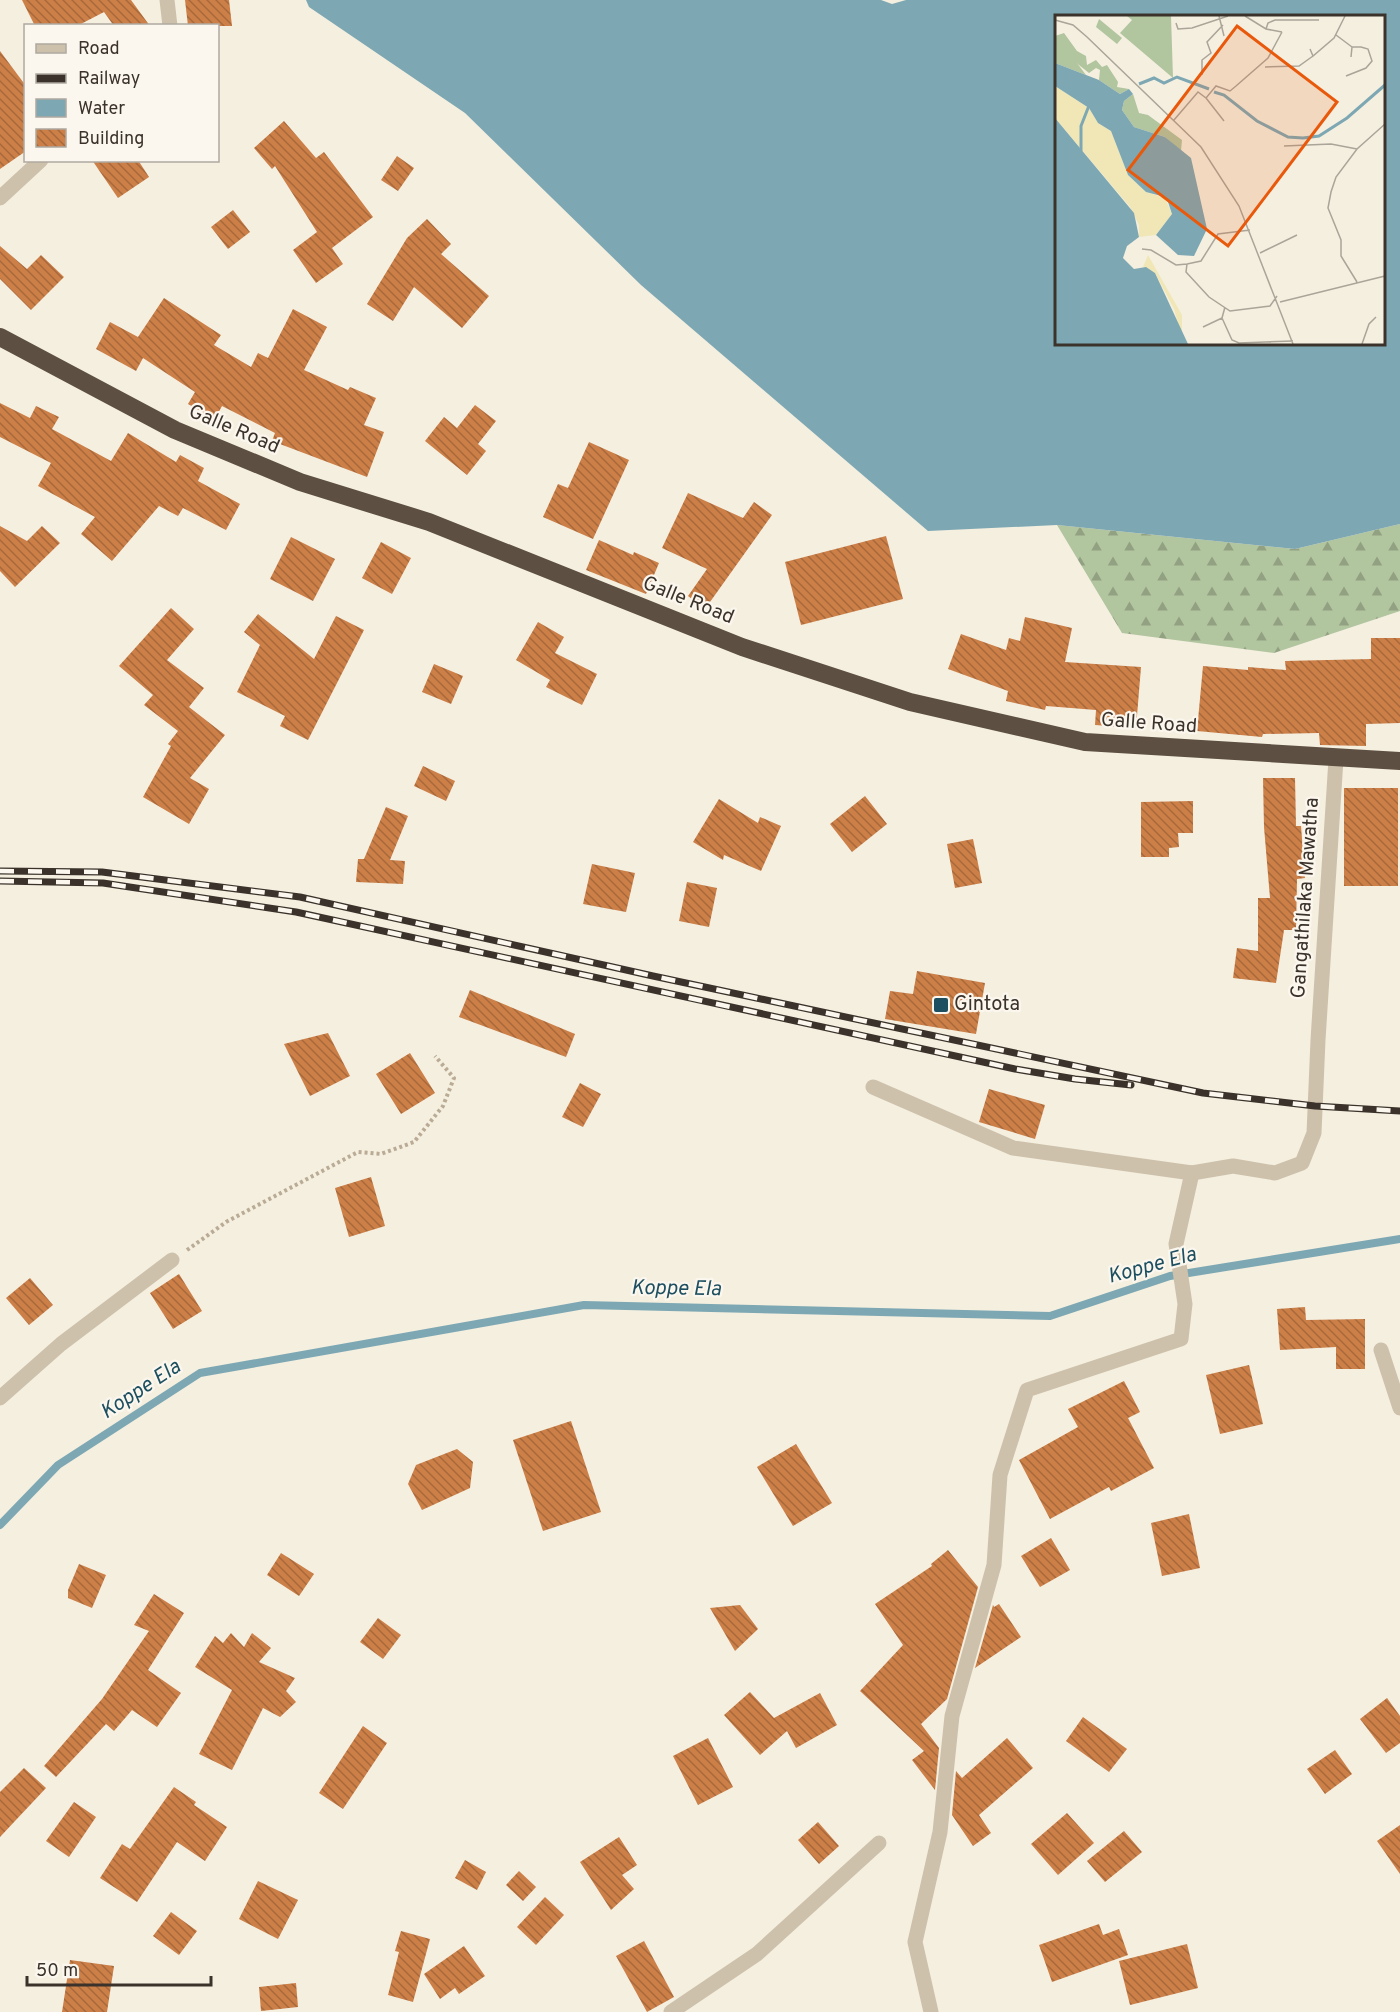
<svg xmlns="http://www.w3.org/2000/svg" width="1400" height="2012" viewBox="0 0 1400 2012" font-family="Overpass,sans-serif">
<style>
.forest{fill:url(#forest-firs)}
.water{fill:#7da8b3;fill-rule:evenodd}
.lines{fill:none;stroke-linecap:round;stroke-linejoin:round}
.stream{stroke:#7da8b3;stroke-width:8}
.building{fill:url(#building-back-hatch)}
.path{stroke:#baab95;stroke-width:4;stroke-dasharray:3 3;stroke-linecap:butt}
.street{stroke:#cec1ab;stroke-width:15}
.highway{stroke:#5d4f41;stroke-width:18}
.rail-casing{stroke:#3b332b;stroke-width:7}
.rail{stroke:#fbf7ee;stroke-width:4.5;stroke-dasharray:14;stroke-linecap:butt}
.poi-dot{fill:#1d4f60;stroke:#fbf7ee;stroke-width:2}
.labels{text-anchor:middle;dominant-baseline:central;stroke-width:4.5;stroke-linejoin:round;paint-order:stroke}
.street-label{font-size:20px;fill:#3b332b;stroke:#fbf7ee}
.poi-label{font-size:20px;fill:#3b332b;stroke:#fbf7ee;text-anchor:start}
.water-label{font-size:21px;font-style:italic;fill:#1d4f60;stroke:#fbf7ee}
.inset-river{fill:none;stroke:#7da8b3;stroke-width:3}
.inset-road{fill:none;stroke:#aba498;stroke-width:1.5}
.view{fill:#e8590c;fill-opacity:0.15;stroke:#e8590c;stroke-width:3}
.inset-edge{fill:none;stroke:#3b332b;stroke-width:3}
</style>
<defs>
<pattern id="forest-firs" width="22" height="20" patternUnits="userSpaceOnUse" patternTransform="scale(1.5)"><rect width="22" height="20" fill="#b1c59f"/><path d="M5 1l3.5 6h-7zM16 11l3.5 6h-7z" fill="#91a182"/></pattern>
<pattern id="building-back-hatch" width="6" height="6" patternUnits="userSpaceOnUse" patternTransform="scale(1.5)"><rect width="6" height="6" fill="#cc7f47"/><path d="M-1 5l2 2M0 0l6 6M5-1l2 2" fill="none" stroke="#a7693b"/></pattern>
</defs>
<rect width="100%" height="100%" fill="#f5efe0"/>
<polygon class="forest" points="1400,524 1400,611 1274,653 1122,633 1057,525 1295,549"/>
<path class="water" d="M306 0H881L892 4 906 0H1400V524L1295 549 1057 525 928 531 641 285 465 113 309 7ZM1056 16H1384V344H1056Z"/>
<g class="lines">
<polyline class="stream" points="0,1525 58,1465 200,1373 584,1305 1050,1316 1170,1276 1400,1239"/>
</g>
<g class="building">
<polygon points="22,0 131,0 150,26 114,26 104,12 77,26 35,26"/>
<polygon points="185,0 229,0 232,26 188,26"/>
<polygon points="0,51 26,86 26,151 0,169"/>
<polygon points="284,121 316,158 324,152 373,217 332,248 343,264 316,283 293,250 317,232 275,166 272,169 254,148"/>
<polygon points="397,156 414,168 398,191 381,180"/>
<polygon points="92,160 138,160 149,177 118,198"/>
<polygon points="233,210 250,232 228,249 211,227"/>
<polygon points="427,219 451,244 441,254 489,296 462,328 414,287 393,321 367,304 407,238"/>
<polygon points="0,246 27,269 41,255 64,277 31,310 0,279"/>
<polygon points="164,298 221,335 214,345 251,367 258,353 268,358 293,309 327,327 304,370 348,390 350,387 376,398 364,425 384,432 367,477 272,441 275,433 222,406 215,419 188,404 195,392 143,358 136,371 96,349 110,322 138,337"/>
<polygon points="0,403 30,418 36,406 59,417 52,429 111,461 128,433 176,462 180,455 204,468 198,481 240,504 226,530 183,508 178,516 159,506 112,561 81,534 95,517 38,486 51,463 0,437"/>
<polygon points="475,405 496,421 478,444 486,451 467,475 425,441 444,417 457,428"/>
<polygon points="589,442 629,460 593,539 543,517 558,484 568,488"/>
<polygon points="688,493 743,518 754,502 772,515 705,609 688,596 707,569 662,548"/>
<polygon points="0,526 27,541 42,526 60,543 15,587 0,571"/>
<polygon points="886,536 903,599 801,625 785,562"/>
<polygon points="291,537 335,559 313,601 270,579"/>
<polygon points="599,540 633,555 634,552 659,563 646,594 586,570"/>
<polygon points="381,542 411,558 392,594 362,578"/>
<polygon points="171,608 194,629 167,660 204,688 189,707 225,735 190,778 209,789 189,824 143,797 171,746 168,744 178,731 144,705 153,695 119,666"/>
<polygon points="258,614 314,659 336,616 364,630 308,740 280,726 285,716 237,692 260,645 244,632"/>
<polygon points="1025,617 1072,628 1065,662 1141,667 1136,728 1095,725 1096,710 1046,706 1045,710 1006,701 1008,691 948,669 961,634 1006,650 1009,638 1020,641"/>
<polygon points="538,622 564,637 555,653 597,674 582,705 546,687 550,680 516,660"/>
<polygon points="1371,638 1400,638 1400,723 1366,724 1366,746 1320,745 1319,733 1263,734 1262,737 1197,731 1203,666 1248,670 1248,667 1286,670 1285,661 1371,659"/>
<polygon points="434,664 463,676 451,704 422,692"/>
<polygon points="423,766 455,781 446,801 414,786"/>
<polygon points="1263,778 1295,778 1296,826 1301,826 1305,878 1297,879 1296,930 1284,930 1276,983 1233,978 1237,948 1258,951 1258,898 1270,898 1264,827"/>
<rect x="1344" y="788" width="54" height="98"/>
<polygon points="865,796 887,824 852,852 830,824"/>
<polygon points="719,799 758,823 760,817 781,826 761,871 724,855 723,860 693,842"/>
<polygon points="1193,801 1193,833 1178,833 1179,847 1169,848 1169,857 1141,857 1141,802"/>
<polygon points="386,807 408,816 390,860 405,861 403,884 356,882 358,859 364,859"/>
<polygon points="973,839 982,883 955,888 947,844"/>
<polygon points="592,864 635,873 626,912 583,904"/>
<polygon points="687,882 717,888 709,927 679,921"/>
<polygon points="917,971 985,983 976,1034 885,1019 890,991 913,994"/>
<polygon points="470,990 575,1034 566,1057 459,1017"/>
<polygon points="328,1033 350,1076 310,1096 284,1044"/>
<polygon points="410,1053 435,1093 401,1114 376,1074"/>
<polygon points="580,1083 601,1094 583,1127 562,1117"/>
<polygon points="989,1089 1045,1105 1035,1139 979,1122"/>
<polygon points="371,1177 385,1226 349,1237 335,1188"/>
<polygon points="179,1274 202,1311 173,1329 150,1293"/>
<polygon points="30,1278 53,1305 29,1325 6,1298"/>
<polygon points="1305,1307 1306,1320 1365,1319 1365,1369 1336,1369 1336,1347 1280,1350 1277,1309"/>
<polygon points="1249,1365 1263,1424 1220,1434 1206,1375"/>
<polygon points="1124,1381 1140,1412 1128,1418 1154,1468 1111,1491 1109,1487 1050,1519 1019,1460 1078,1427 1068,1409"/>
<polygon points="571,1421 601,1512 543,1531 513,1440"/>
<polygon points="796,1444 832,1503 793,1526 757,1467"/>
<polygon points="457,1449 473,1462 470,1488 422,1510 408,1484 416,1465"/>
<polygon points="1189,1514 1200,1568 1162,1576 1151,1523"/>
<polygon points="1051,1538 1070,1570 1040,1587 1021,1556"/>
<polygon points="948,1550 978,1587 947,1699 921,1724 939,1748 935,1790 912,1760 924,1751 860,1691 903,1645 875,1604 932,1566 931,1564"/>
<polygon points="281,1553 314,1574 299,1596 267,1575"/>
<polygon points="79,1564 106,1575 92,1608 68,1598 68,1590"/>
<polygon points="154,1594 184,1613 148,1670 181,1693 157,1727 132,1710 114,1731 106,1724 56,1777 44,1766 102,1699 149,1631 134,1625"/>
<polygon points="999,1604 1021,1637 975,1668 993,1605 994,1607"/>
<polygon points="740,1605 758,1629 735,1651 710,1608"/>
<polygon points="378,1618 401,1635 383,1659 360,1642"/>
<polygon points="231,1633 244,1647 252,1633 271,1648 259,1662 295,1678 286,1691 296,1702 280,1717 263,1708 232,1770 199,1754 232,1690 195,1667 215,1636 223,1643"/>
<polygon points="750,1692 774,1718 820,1693 837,1725 796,1748 787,1731 760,1755 724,1715"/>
<polygon points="1387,1698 1400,1716 1400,1743 1386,1753 1360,1719"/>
<polygon points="1083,1717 1127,1749 1109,1772 1066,1741"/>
<polygon points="363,1726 387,1743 343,1809 319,1793"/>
<polygon points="708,1738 733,1787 698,1805 673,1756"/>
<polygon points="1007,1738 1033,1768 979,1815 991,1833 973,1846 952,1815 956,1771 962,1778"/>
<polygon points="1335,1750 1352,1774 1325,1794 1307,1769"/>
<polygon points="24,1768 46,1788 0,1837 0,1792"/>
<polygon points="174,1787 196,1802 194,1805 227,1827 205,1861 177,1842 137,1902 100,1878 122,1844 130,1849"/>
<polygon points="74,1802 96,1817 69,1857 46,1841"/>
<polygon points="1067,1813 1094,1843 1058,1875 1031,1844"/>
<polygon points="818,1822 839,1846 819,1864 798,1840"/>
<polygon points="1400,1825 1400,1874 1377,1841"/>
<polygon points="1124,1831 1142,1852 1105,1882 1087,1861"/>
<polygon points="619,1837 637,1865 622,1875 634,1889 611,1910 580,1862"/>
<polygon points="465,1860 486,1872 477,1890 455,1878"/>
<polygon points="519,1871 536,1887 523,1901 506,1885"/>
<polygon points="258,1881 298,1900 278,1939 239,1919"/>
<polygon points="545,1897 564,1915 536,1945 517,1927"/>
<polygon points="171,1912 197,1931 179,1955 153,1936"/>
<polygon points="1099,1924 1103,1935 1119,1929 1128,1955 1052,1982 1039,1945"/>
<polygon points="401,1931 430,1939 413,2002 388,1995 399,1952 395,1951"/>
<polygon points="644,1941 674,1997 647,2012 616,1956"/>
<polygon points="1187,1944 1198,1988 1130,2005 1119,1961"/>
<polygon points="464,1946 485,1976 459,1994 455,1988 440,1999 424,1974"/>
<polygon points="70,1960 114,1966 107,2012 62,2012"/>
<polygon points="296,1983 298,2007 261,2011 259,1987"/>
</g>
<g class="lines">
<polyline class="path" points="187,1250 226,1222 358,1152 381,1154 414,1142 443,1106 454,1078 435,1056"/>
<g class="street">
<polyline points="167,0 170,26"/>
<polyline points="0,198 41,160"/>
<polyline points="873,1087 1013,1148 1192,1173"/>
<polyline points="1381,1350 1400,1408"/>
<polyline points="0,1398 61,1344 172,1260"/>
<polyline points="671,2012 757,1954 879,1843"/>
<polyline points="931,2012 915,1942 940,1832 952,1716 994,1565 1000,1475 1027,1390 1181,1339 1185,1304 1176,1244 1192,1173 1233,1166 1275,1173 1302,1163 1314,1133 1318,1040 1336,759"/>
</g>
<polyline class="highway" points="0,337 175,430 300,482 429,522 742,647 910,702 1085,742 1400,761"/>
<defs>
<g id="rail">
<polyline points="0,871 102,872 300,897 653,976 1203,1093 1315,1106 1400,1111"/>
<polyline points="0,881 103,883 296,912 1015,1069 1075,1079 1131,1085"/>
</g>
</defs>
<use href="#rail" class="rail-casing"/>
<use href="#rail" class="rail"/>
</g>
<rect class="poi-dot" x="933" y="997" width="16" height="16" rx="3"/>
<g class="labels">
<g class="street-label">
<text transform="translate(234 430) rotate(23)">Galle Road</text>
<text transform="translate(688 601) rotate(22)">Galle Road</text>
<text transform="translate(1149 724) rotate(4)">Galle Road</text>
<text transform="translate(1306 898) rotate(-86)">Gangathilaka Mawatha</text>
</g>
<g class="poi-label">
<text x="954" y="1005">Gintota</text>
</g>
<g class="water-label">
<text transform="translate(1152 1266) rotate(-15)">Koppe Ela</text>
<text transform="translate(676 1289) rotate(1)">Koppe Ela</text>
<text transform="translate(141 1390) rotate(-33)">Koppe Ela</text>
</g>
</g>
<g transform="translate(1055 15)">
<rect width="330" height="330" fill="#f5efe0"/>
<path d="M0 31 16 40 31 60 0 48Z" fill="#b1c59f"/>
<path d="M72 1H116L118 63 65 18 77 5ZM44 4 67 23 62 29 41 12ZM9 18 22 36 31 41 32 50 41 45 47 52 52 50 63 67 62 72 74 74 65 79 44 65 45 55 41 53 34 58 0 31V21ZM78 79 84 98 93 100 127 125 126 136 110 122 79 112 67 95 69 86Z" fill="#b1c59f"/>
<path d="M0 71 34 93 43 108 56 116 73 160 91 177 110 183 117 199 101 220 84 222V210L75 192 0 103ZM93 240 127 300V323L119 294 100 258 88 252Z" fill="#f1e7b6"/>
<path d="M0 48 44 65 65 79 74 74 78 79 69 86 67 95 79 112 110 122 136 143 152 214 139 241 123 240 101 220 117 199 113 187 110 182 91 177 73 160 56 116 43 108 34 93 0 71ZM0 103 79 198 84 222 72 231 68 243 79 254 91 252 100 258 133 329H0Z" fill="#7da8b3"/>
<path class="inset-river" d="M84 69 99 63 109 68 122 62 154 74M159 77 169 80 202 106 233 122 248 123 264 121 292 103 330 70M26 136V111L35 88"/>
<path class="inset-road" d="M164 1 169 21M190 1 211 14 227 17M0 5 18 10 32 22 146 132 184 191 238 329M121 8 123 14 137 13 173 1M211 14 213 8 220 5H264M281 20 297 32M255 34 258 41 279 23 290 1M210 52 244 51 258 41M147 60V45L156 38 152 27 168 10M291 61 311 53 317 46 313 34 306 32H297L296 42M151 83 169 106M119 105 143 77 151 83 161 71 175 76 181 71 213 43 227 17M229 131 276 129 302 134M87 234 96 235 121 250 132 249 146 246 163 219 195 215M205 238 242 220M132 249 131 257 154 282 175 296 215 291 222 281M302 267 286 241V225L273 193 276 177 281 162 302 134 330 109M225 287 330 261M170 292 167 303 177 325 184 328 238 326M148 312 167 303M307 329 314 309 321 302"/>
<path class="view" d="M182 11 282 87 173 231 73 155Z"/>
<rect width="330" height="330" class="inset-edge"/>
</g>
<rect x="24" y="24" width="195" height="138" fill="#fbf7ee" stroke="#aea9a0" stroke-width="1.5"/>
<rect x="36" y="44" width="30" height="9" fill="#cec1ab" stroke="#aea9a0" stroke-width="1.5"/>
<text x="78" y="54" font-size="18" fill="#3b332b">Road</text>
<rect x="36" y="74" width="30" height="9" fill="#3b332b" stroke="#aea9a0" stroke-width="1.5"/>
<text x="78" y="84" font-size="18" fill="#3b332b">Railway</text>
<rect x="36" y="99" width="30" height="18" fill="#7da8b3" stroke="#aea9a0" stroke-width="1.5"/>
<text x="78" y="114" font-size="18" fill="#3b332b">Water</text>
<rect x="36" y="129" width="30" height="18" fill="url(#building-back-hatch)" stroke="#aea9a0" stroke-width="1.5"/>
<text x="78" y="144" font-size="18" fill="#3b332b">Building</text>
<path d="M27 1976v9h184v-9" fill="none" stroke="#3b332b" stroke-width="3"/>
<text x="36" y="1976" font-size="18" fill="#3b332b" stroke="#fbf7ee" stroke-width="4.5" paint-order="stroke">50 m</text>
</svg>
